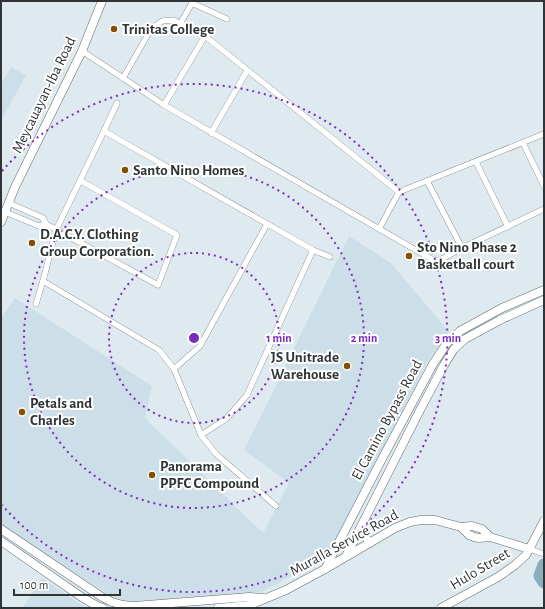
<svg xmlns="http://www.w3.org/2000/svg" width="545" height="609" viewBox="0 0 545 609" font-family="'Alegreya Sans',sans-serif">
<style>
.built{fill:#ccdfe8}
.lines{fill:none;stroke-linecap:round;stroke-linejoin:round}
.river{stroke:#88adbd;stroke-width:13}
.street-casing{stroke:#5f6a6e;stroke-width:6}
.secondary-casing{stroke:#5f6a6e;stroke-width:9}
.street{stroke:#fff;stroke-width:5.5}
.secondary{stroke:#fff;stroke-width:8}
.ring{fill:none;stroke:#7b2cbf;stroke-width:2;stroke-dasharray:2 4}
.poi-dot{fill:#864f00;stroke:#fff;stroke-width:1.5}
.labels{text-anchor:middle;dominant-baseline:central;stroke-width:4;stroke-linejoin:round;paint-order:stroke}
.poi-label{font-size:15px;font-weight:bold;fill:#303436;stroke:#fff;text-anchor:start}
.street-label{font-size:15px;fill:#303436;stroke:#fff}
.centre{fill:#7b2cbf;stroke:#fff;stroke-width:2}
.ring-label{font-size:12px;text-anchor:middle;font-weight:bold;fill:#7b2cbf;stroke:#fff;stroke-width:4;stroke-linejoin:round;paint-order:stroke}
</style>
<rect width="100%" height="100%" fill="#deeaef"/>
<g class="built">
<polygon points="11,67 26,75 1,121 1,84"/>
<polygon points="349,236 391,263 449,332 427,363 333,545 321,557 297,573 261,592 140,601 126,601 114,598 1,525 1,318 15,298 152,386 145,418 263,533 289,483 244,450 251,436"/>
<polygon points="42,578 83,606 88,608 22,608"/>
</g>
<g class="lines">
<polyline class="river" points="544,565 540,576 544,582"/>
<defs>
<g id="street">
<polyline points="180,24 192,3 227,19"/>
<polyline points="82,51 164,105 435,261 440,260 462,248 544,209"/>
<polyline points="123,78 151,29 162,21 173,20 205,36 399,192"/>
<polyline points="164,105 205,36"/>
<polyline points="104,131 313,250 247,395 226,419 201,435"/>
<polyline points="211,133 247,71"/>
<polyline points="523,143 544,186"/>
<polyline points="476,162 508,227"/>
<polyline points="427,181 462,248"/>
<polyline points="9,203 43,218 46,224"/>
<polyline points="5,212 39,226 46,224 158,285 177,235 81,181"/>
<polyline points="379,229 399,192 544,134"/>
<polyline points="313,250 330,257"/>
<polyline points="43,281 159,350 174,369 201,435 216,454 276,506"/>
<polyline points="36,304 43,281 56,230 104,131 117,103"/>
<polyline points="174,369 200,346 267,224"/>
<polyline points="529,549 544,554"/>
</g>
<g id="secondary">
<polyline points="1,222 15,187 82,51 102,1"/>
<polyline points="461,527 469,535 474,537 479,538 490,537 529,549"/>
<polyline points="1,529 102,597 112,602 123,605 134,606 249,597 263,598"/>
<polyline points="360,529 370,543"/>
<polyline points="1,541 80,596 97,606 103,608"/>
<polyline points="346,556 419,412 444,365 454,349 465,339 500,320 544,300"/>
<polyline points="325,569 382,459 433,364 447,343 460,331 502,308 544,290"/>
<polyline points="218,608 250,605 286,590 325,569 395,528 410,522 421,520 435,520 446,523 461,527 472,526 482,529 490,537"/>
<polyline points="441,608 498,577 515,565 526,555 544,521"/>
</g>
</defs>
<use href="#street" class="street-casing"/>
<use href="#secondary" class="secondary-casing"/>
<use href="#street" class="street"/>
<use href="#secondary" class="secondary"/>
</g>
<g class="ring">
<circle cx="194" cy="338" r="85"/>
<circle cx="194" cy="338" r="170"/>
<path d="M2 171A254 254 0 1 1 2 505"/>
</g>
<g class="poi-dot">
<circle cx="114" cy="29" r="4"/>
<circle cx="125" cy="170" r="4"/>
<circle cx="32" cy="243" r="4"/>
<circle cx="409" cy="256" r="4"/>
<circle cx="347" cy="366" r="4"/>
<circle cx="22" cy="412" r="4"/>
<circle cx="152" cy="475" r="4"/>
</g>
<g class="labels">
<g class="poi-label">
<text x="122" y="29">Trinitas College</text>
<text x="133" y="170">Santo Nino Homes</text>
<text x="40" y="234">D.A.C.Y. Clothing<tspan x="40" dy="17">Group Corporation.</tspan></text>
<text x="417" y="247">Sto Nino Phase 2<tspan x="417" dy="17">Basketball court</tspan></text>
<text x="339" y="357" text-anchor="end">JS Unitrade<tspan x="339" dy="17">Warehouse</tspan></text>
<text x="30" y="403">Petals and<tspan x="30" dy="17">Charles</tspan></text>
<text x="160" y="466">Panorama<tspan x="160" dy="17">PPFC Compound</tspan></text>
</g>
<g class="street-label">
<text transform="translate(44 95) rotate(-64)">Meycauayan-Iba Road</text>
<text transform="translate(387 420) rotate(-62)">El Camino Bypass Road</text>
<text transform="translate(344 543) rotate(-29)">Muralla Service Road</text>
<text transform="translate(480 569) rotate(-31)">Hulo Street</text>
</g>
</g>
<circle cx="194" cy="338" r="6" class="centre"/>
<g class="ring-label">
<text x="279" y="342">1 min</text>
<text x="364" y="342">2 min</text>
<text x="448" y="342">3 min</text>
</g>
<rect width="545" height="609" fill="none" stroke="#303436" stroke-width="4"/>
<path d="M14 589v6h106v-6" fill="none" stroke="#303436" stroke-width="2"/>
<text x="20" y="589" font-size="12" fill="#303436" stroke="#ffffff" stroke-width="3" paint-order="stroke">100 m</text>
</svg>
